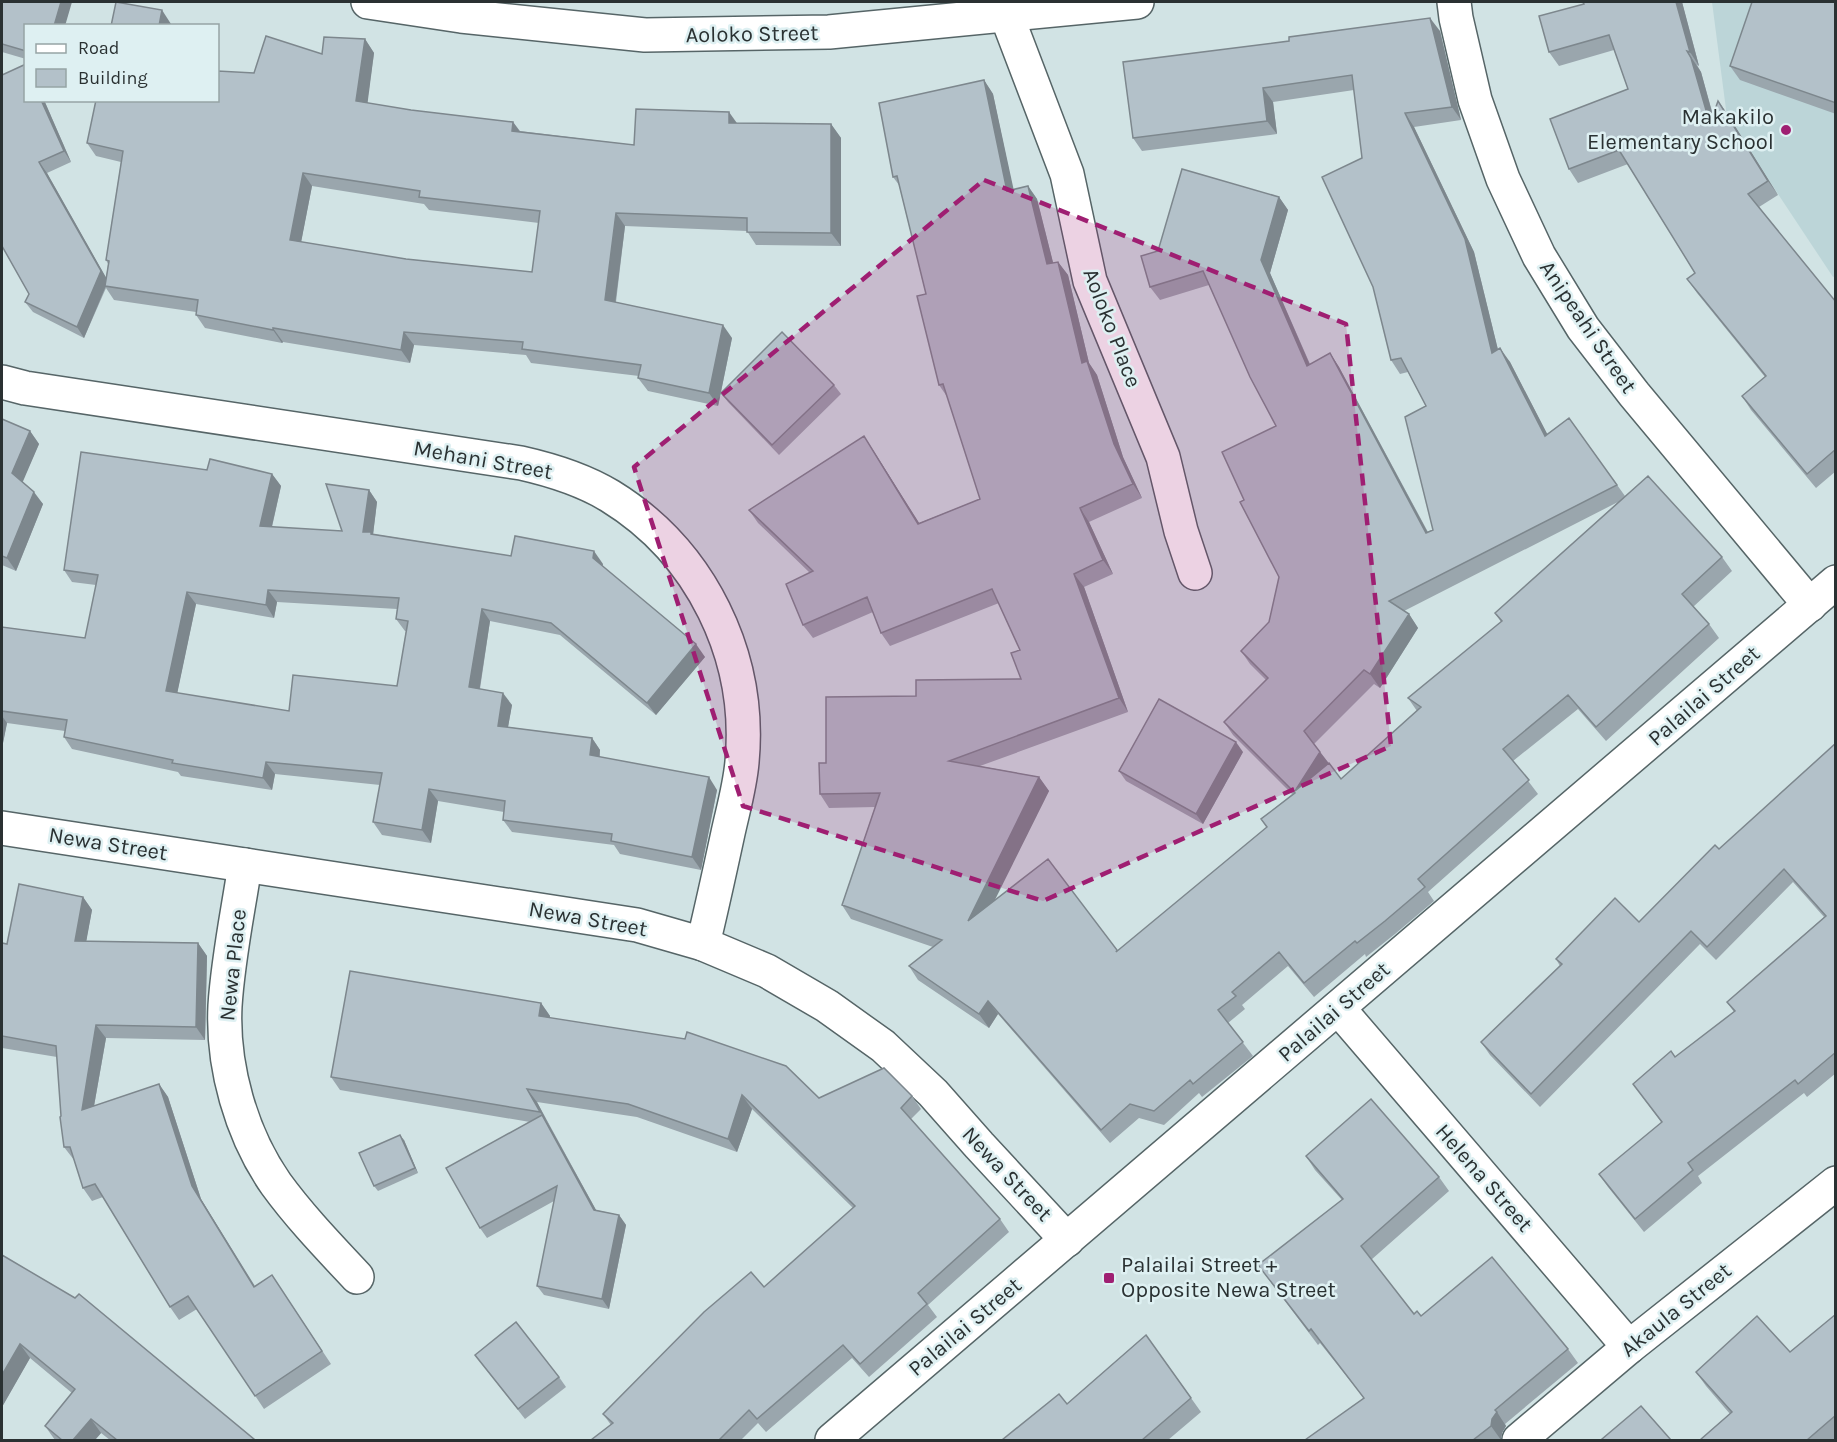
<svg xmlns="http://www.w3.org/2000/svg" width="1837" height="1442" viewBox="0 0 1837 1442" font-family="Karla,sans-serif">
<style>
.built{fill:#bcd5d8}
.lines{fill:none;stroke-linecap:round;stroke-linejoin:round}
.minor-casing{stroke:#566567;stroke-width:36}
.minor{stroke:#fff;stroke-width:33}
.wall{fill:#9aa6ad;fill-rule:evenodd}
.shaded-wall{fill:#7d878d}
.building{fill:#b3c1c9;stroke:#7d878d;stroke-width:1.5;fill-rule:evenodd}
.marked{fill:#9f1f72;fill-opacity:0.2;stroke:#9f1f72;stroke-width:4.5;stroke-dasharray:12 8;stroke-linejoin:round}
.poi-dot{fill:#9f1f72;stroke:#def0f2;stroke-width:2}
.labels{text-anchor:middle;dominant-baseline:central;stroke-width:5;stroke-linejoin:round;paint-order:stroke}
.street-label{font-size:22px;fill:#2a3132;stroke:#def0f2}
.poi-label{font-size:22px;fill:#2a3132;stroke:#def0f2;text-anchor:end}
</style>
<rect width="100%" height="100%" fill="#d1e3e4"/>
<polygon class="built" points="1712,2 1835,2 1836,276 1833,277 1727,117"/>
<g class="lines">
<defs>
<g id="minor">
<polyline points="368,2 461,16 645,35 829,32 1137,2"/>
<polyline points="1454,2 1456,18 1475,100 1503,179 1539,256 1583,328 1634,394 1810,605"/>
<polyline points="1006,14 1067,174 1090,281 1163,457 1181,531 1195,573"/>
<path d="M2 382 25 388 521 463C552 470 582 479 610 496 701 552 752 656 742 762 740 786 733 810 728 833 720 870 712 907 703 944"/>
<polyline points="2,828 637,925 703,944 767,971 827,1006 883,1046 933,1093 979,1145 1067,1240"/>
<path d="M245 865C238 912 228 958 225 1006 222 1066 241 1134 276 1184 300 1217 329 1247 357 1277"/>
<polyline points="1338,1008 1629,1347"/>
<polyline points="832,1440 1836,582"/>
<polyline points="1519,1440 1629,1347 1836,1183"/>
</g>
</defs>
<use href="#minor" class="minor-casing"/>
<use href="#minor" class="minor"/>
</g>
<g class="wall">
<polygon points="2,2 26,26 26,59 2,52"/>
<polygon points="1583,2 1682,2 1699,66 1697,65 1701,72 1713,115 1718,101 1728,115 1778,195 1759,207 1836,302 1836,471 1816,488 1751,410 1742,396 1765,377 1697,293 1687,279 1695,273 1628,164 1578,183 1569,169 1628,89 1614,50 1559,66 1549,52 1584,4"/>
<polygon points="1836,2 1836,114 1740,80 1730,66"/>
<path d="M1440 31 1461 120 1414 127 1474 252 1498 350 1510 362 1547 434 1569 418 1625 496 1722 557 1732 571 1693 607 1709 624 1719 638 1606 741 1578 709 1513 761 1538 794 1428 892 1434 901 1395 934 1366 957 1365 954 1314 997 1288 966 1242 1005 1245 1009 1228 1023 1253 1056 1202 1097 1199 1093 1164 1125 1139 1118 1110 1143 998 1014 989 1028 918 980 909 966 933 947 851 919 842 905 875 807 829 808 820 794 826 763 916 696 1021 679 1020 650 999 603 890 646 881 633 873 612 813 638 803 625 810 573 758 523 749 510 873 450 919 523 980 499 948 398 939 385 926 294 899 185 893 177 984 80 993 94 1013 190 1028 186 1037 199 1053 263 1058 262 1068 275 1089 363 1097 375 1123 457 1142 498 1089 522 1113 574 1084 587 1128 712 980 766 1039 777 1049 791 994 900 1118 951 1267 827 1261 819 1292 794 1233 735 1224 722 1266 680 1250 664 1241 651 1269 622 1279 577 1244 500 1276 426 1209 285 1160 300 1150 287 1158 251 1279 197 1288 210 1270 273 1310 364 1330 353 1339 367 1428 532 1433 530 1426 406 1408 372 1400 374 1391 360 1354 90 1273 102 1277 134 1142 151 1133 138 1123 62ZM1618 502 1495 613 1501 622 1408 698 1417 711 1341 779 1314 744 1374 684 1380 688 1418 628 1409 614 1404 611Z"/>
<path d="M365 39 374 53 367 103 411 110 513 122 520 131 634 145 737 123 831 124 841 138V246L756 245 747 231 625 226 616 302 732 338 721 392 834 385 841 394 779 455 728 402 721 393 718 406 648 391 638 378 639 376 531 363 526 355 414 345 410 363 283 342 282 343 205 328 196 315V312L114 300 106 288 84 338 33 312 25 302 29 294 44 100 71 162 47 173 106 278 108 264 106 260 121 162 96 156 87 143 254 73 322 54ZM312 186 424 204 429 210 539 223 532 272 406 259 301 242Z"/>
<polygon points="2,419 30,431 39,444 22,482 43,504 16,571 2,565"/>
<path d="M207 470 272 474 281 486 272 527 342 531 369 490 377 502 373 534 511 556 603 564 602 566 705 657 656 715 560 635 490 621 480 689 512 705 508 727 592 738 600 750V757L717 790 701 870 620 854 614 845 512 832 503 820 504 812 438 801 431 843 382 835 373 822 380 785 275 774 272 790 181 776 178 772 72 749 64 737 65 731 7 723 2 748V627L85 638 96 585 72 582 64 570ZM277 602 397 609 396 619 405 631H406L397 686 289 711 177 693 196 604 274 618Z"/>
<polygon points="1836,743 1836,1073 1807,1097 1804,1093 1698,1176 1702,1183 1644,1232 1608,1187 1599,1174 1662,1123 1633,1084 1675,1057 1734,1012 1727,1002 1824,917 1793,882 1716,960 1700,944 1540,1107 1490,1055 1481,1042 1560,966 1556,959 1639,922"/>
<polygon points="1243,752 1203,824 1126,781 1119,771"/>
<polygon points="83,897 92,910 86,941 198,943 207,956 205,1040 106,1038 94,1106 159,1084 168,1097 201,1199 255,1286 272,1275 331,1364 264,1409 197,1309 179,1320 170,1307 103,1197 92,1201 83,1188 74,1160 64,1147 57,1057 2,1048 2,943 7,944"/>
<polygon points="541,1003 550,1016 550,1018 819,1098 912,1096 921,1109 911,1119 1000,1219 1009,1232 928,1305 937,1317 869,1377 852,1358 766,1432 758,1423 741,1440 591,1440 611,1425 603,1414 764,1287 853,1208 752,1109 737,1152 637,1117 537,1102 596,1210 619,1215 626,1225 609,1309 544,1295 537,1286 554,1201 487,1238 480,1228 530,1122 340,1090 331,1077"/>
<polygon points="404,1140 418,1173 378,1191 374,1186"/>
<polygon points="1306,1156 1439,1177 1449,1191 1371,1260 1414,1314 1568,1349 1578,1363 1505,1424 1506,1426 1502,1433 1501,1440 1305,1440 1364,1398 1320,1343 1318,1345 1258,1265 1342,1200 1315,1170"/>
<polygon points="2,1255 255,1440 110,1440 101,1433 95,1440 55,1440 45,1426 72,1393 30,1358 2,1407"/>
<polygon points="1836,1314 1836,1438 1833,1440 1700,1440 1730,1414 1706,1386 1696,1372 1790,1352"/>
<polygon points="1146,1335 1201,1412 1168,1440 1002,1440 1067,1404"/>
<polygon points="475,1355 559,1377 566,1387 525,1419"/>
</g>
<g class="shaded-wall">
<polygon points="61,2 72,2 65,26 54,26"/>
<polygon points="1676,2 1682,2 1699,66 1690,52"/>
<polygon points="162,10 171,24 171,26 159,26"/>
<polygon points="1430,18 1440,31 1461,120 1452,107"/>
<polygon points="365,39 374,53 366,115 356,101"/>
<polygon points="1687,51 1701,72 1719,138 1710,124"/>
<polygon points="984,80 993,94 1017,205 1007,191"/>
<polygon points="1263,88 1273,102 1277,134 1267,121"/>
<polygon points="41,100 44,100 71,162 64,151"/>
<polygon points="1718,101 1728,115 1778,195 1768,181"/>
<polygon points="729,112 739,126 729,123"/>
<polygon points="1405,113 1414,127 1474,252 1502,366 1492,353"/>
<polygon points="513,122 523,136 512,131"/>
<polygon points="831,124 841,138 841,246 831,233"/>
<polygon points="39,162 47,173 108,281 84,338 77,327"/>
<polygon points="303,173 312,186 299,253 290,240"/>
<polygon points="1028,186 1037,199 1057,278 1047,264"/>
<polygon points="1279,197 1288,210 1270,273 1316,379 1307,366 1261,260"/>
<polygon points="616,213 625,226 614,313 605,300"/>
<polygon points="1058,262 1068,275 1089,363 1097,375 1123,457 1142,498 1133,484 1114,444 1082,363"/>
<polygon points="723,325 732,338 718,406 709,393"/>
<polygon points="273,328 283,342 282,343 273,330"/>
<polygon points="404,332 414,345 410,363 401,350"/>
<polygon points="1500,348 1510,362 1555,449 1545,436"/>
<polygon points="1330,353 1339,367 1435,546 1426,533"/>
<polygon points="30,431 39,444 21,486 12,473"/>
<polygon points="864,436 873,450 928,537 918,524"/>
<polygon points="272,474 281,486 269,539 260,526"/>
<polygon points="369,490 377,502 373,535 363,532"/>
<polygon points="34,492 43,504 16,571 7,558"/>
<polygon points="1080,508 1089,522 1113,574 1103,560"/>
<polygon points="594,551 603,564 601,571 593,558"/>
<polygon points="1074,574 1084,587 1128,712 1119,698"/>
<polygon points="268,590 277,602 274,618 266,605"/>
<polygon points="187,592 196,604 175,704 166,691"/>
<polygon points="482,609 490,621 478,699 469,687"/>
<polygon points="1409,614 1418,628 1380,688 1370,674"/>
<polygon points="696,644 705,657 656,715 647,703"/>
<polygon points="503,693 512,705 506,738 498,726"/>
<polygon points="2,716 7,723 2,748"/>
<polygon points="592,738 600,750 598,767 590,755"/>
<polygon points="1236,742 1243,752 1203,824 1196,814"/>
<polygon points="1320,752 1330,765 1295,791"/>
<polygon points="266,762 275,774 272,790 263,778"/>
<polygon points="709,777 717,790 701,870 692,857"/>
<polygon points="1039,777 1049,791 978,934 968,921"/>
<polygon points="429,789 438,801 431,843 422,830"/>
<polygon points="83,897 92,910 84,954 75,941"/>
<polygon points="198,943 207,956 205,1040 196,1027"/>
<polygon points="988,1001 998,1014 989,1028 979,1014"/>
<polygon points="541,1003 550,1016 548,1030 539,1016"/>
<polygon points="96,1025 106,1038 91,1123 82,1110"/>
<polygon points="159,1084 168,1097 201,1199 263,1300 254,1287 192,1186"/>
<polygon points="527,1089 537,1102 549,1125 540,1112"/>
<polygon points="742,1095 752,1109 737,1152 728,1139"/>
<polygon points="542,1115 549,1125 601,1219 594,1210"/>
<polygon points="400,1135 404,1140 418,1173 415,1168"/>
<polygon points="619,1215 626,1225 609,1309 602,1299"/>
<polygon points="20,1344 30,1358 2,1407 2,1375"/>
<polygon points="1497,1412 1506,1426 1502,1433 1501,1440 1491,1426 1492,1419"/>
<polygon points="91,1419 101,1433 95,1440 73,1440"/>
</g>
<g class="building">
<polygon points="2,2 61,2 54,26 26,26 26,51 2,44"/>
<polygon points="116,2 162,10 159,26 111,26"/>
<polygon points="1583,2 1676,2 1690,52 1687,51 1691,58 1710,124 1718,101 1768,181 1748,194 1836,302 1836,449 1807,474 1742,396 1766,376 1687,279 1695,273 1619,150 1569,169 1550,119 1628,89 1609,35 1549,52 1539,16 1584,4"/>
<polygon points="1752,2 1836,2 1836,103 1730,66"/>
<polygon points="1430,18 1452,107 1405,113 1465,239 1492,353 1500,348 1545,436 1569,418 1617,485 1389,601 1409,614 1370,674 1364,670 1304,731 1320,752 1295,791 1329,763 1341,779 1421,707 1408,698 1502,621 1495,613 1648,476 1722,557 1682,594 1709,624 1596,727 1568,695 1503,749 1529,780 1418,879 1425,887 1385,921 1357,943 1355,941 1304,983 1279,952 1232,992 1236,996 1218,1010 1243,1042 1193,1084 1190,1080 1154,1111 1130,1104 1101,1130 988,1001 979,1014 909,966 942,940 842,905 880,793 820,794 819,763 826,763 826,697 916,696 916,680 1021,679 1011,653 1020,650 992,589 881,633 867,597 803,625 786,584 813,571 749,510 864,436 918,524 980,499 943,384 939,385 917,296 926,294 897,176 893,177 879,103 984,80 1007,191 1028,186 1047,264 1058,262 1082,363 1087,361 1114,444 1133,484 1080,508 1103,560 1074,574 1119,698 949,761 1039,777 968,921 1048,859 1117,950 1116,952 1267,827 1261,819 1295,793 1224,722 1268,678 1241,651 1269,622 1279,577 1240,502 1244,500 1222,452 1276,426 1250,377 1203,271 1150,287 1141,256 1158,251 1182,169 1279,197 1261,260 1307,366 1330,353 1426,533 1433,530 1405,417 1426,406 1401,358 1391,360 1373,287 1322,177 1362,158 1352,75 1263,88 1267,121 1133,138 1123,62 1289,41 1289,37"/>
<path d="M266 36 322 54 324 37 365 39 356 101 411 110 513 122 512 131 634 145 636 109 729 112V123L831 124V233L747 232V218L616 213 605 300 723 325 709 393 638 378 641 365 522 349 523 342 404 332 401 350 273 328V330L196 315 198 300 105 286 109 261 106 260 123 151 87 143 96 100H218V71L254 73ZM303 173 420 191 419 197 540 211 532 272 406 259 290 240Z"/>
<polygon points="26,64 26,100 41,100 64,151 39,162 101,271 77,327 25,302 29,294 2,246 2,75"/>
<polygon points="782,332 834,385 772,445 721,393"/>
<polygon points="2,419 30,431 12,473 34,492 7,558 2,556"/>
<path d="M81 452 207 470 210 459 272 474 260 526 342 531 326 484 369 490 363 532H371V534L511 556 515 536 594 551 593 558 696 644 647 703 551 623 482 609 469 687 503 693 498 726 592 738 590 755 709 777 692 857 611 841 612 834 503 820 505 801 429 789 422 830 373 822 382 773 266 762 263 778 172 763 173 760 64 737 67 720 2 711V627L85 638 98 575 64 570ZM268 590 399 598 396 619 408 621 397 686 293 675 289 711 166 691 187 592 266 605Z"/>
<polygon points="1159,699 1236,742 1196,814 1119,771"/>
<polygon points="1836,743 1836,1052 1798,1084 1795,1080 1688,1163 1693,1170 1635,1219 1599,1174 1662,1122 1633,1084 1671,1051 1675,1057 1735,1011 1727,1002 1826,916 1784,869 1707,947 1691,931 1531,1094 1481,1042 1562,964 1556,959 1615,898 1639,922 1715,845 1719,849"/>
<polygon points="19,884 83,897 75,941 198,943 196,1027 96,1025 82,1110 159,1084 192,1186 254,1287 272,1275 322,1351 255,1396 188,1296 170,1307 95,1184 83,1188 70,1147 64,1147 60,1117 61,1116 56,1046 2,1036 2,943 7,944"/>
<polygon points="350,971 541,1003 539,1016 685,1039 687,1032 786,1066 819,1098 884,1068 912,1096 901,1108 1000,1219 918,1293 927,1304 860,1364 843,1345 757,1419 749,1410 719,1440 591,1440 613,1423 603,1414 704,1312 751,1272 764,1287 855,1206 742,1095 728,1139 628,1104 527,1089 540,1112 331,1077"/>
<polygon points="1371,1099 1439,1177 1361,1246 1414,1314 1417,1311 1421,1316 1492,1257 1568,1349 1495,1410 1497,1412 1492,1419 1491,1426 1473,1440 1305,1440 1364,1398 1311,1329 1309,1331 1258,1265 1343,1199 1306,1156"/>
<polygon points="542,1115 594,1210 619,1215 602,1299 537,1286 557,1186 480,1228 446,1168"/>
<polygon points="400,1135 415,1168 374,1186 359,1153"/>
<polygon points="2,1255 75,1298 79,1294 255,1440 117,1440 91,1419 73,1440 62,1440 45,1426 75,1389 20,1344 2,1375"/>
<polygon points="1836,1314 1836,1415 1807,1440 1700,1440 1732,1412 1696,1372 1757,1316 1790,1352"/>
<polygon points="516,1322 559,1377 518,1409 475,1355"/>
<polygon points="1146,1335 1191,1398 1142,1440 1002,1440 1059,1394 1067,1404"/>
<polygon points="1641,1406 1671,1440 1603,1440 1602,1439"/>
</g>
<path class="marked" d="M984 180 1346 324 1391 746 1043 901 743 806 634 467Z"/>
<g class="poi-dot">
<circle cx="1786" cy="130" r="6"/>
<rect x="1103" y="1272" width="12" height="12" rx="3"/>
</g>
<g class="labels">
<g class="street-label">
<text transform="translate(752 34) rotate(-1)">Aoloko Street</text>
<text transform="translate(1588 327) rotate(56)">Anipeahi Street</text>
<text transform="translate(1112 328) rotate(69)">Aoloko Place</text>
<text transform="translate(483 460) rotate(10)">Mehani Street</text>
<text transform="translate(1704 696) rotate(-41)">Palailai Street</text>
<text transform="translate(108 844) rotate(9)">Newa Street</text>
<text transform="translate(588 919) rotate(10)">Newa Street</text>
<text transform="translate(233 965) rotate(-84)">Newa Place</text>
<text transform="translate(1334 1012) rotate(-41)">Palailai Street</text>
<text transform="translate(1007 1174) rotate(47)">Newa Street</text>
<text transform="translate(1484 1178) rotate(49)">Helena Street</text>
<text transform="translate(1676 1310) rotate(-39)">Akaula Street</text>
<text transform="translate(965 1327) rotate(-40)">Palailai Street</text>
</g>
<g class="poi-label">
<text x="1774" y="117">Makakilo<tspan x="1774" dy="25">Elementary School</tspan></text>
<text x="1121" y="1265" text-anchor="start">Palailai Street +<tspan x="1121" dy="25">Opposite Newa Street</tspan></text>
</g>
</g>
<rect width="1837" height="1442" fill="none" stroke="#2a3132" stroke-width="6"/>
<rect x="24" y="24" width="195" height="78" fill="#def0f2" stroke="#96a4a5" stroke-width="1.5"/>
<rect x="36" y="44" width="30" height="9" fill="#ffffff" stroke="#96a4a5" stroke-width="1.5"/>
<text x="78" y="54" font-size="18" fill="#2a3132">Road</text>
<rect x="36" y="69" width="30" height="18" fill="#b3c1c9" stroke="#96a4a5" stroke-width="1.5"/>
<text x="78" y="84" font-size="18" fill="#2a3132">Building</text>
</svg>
